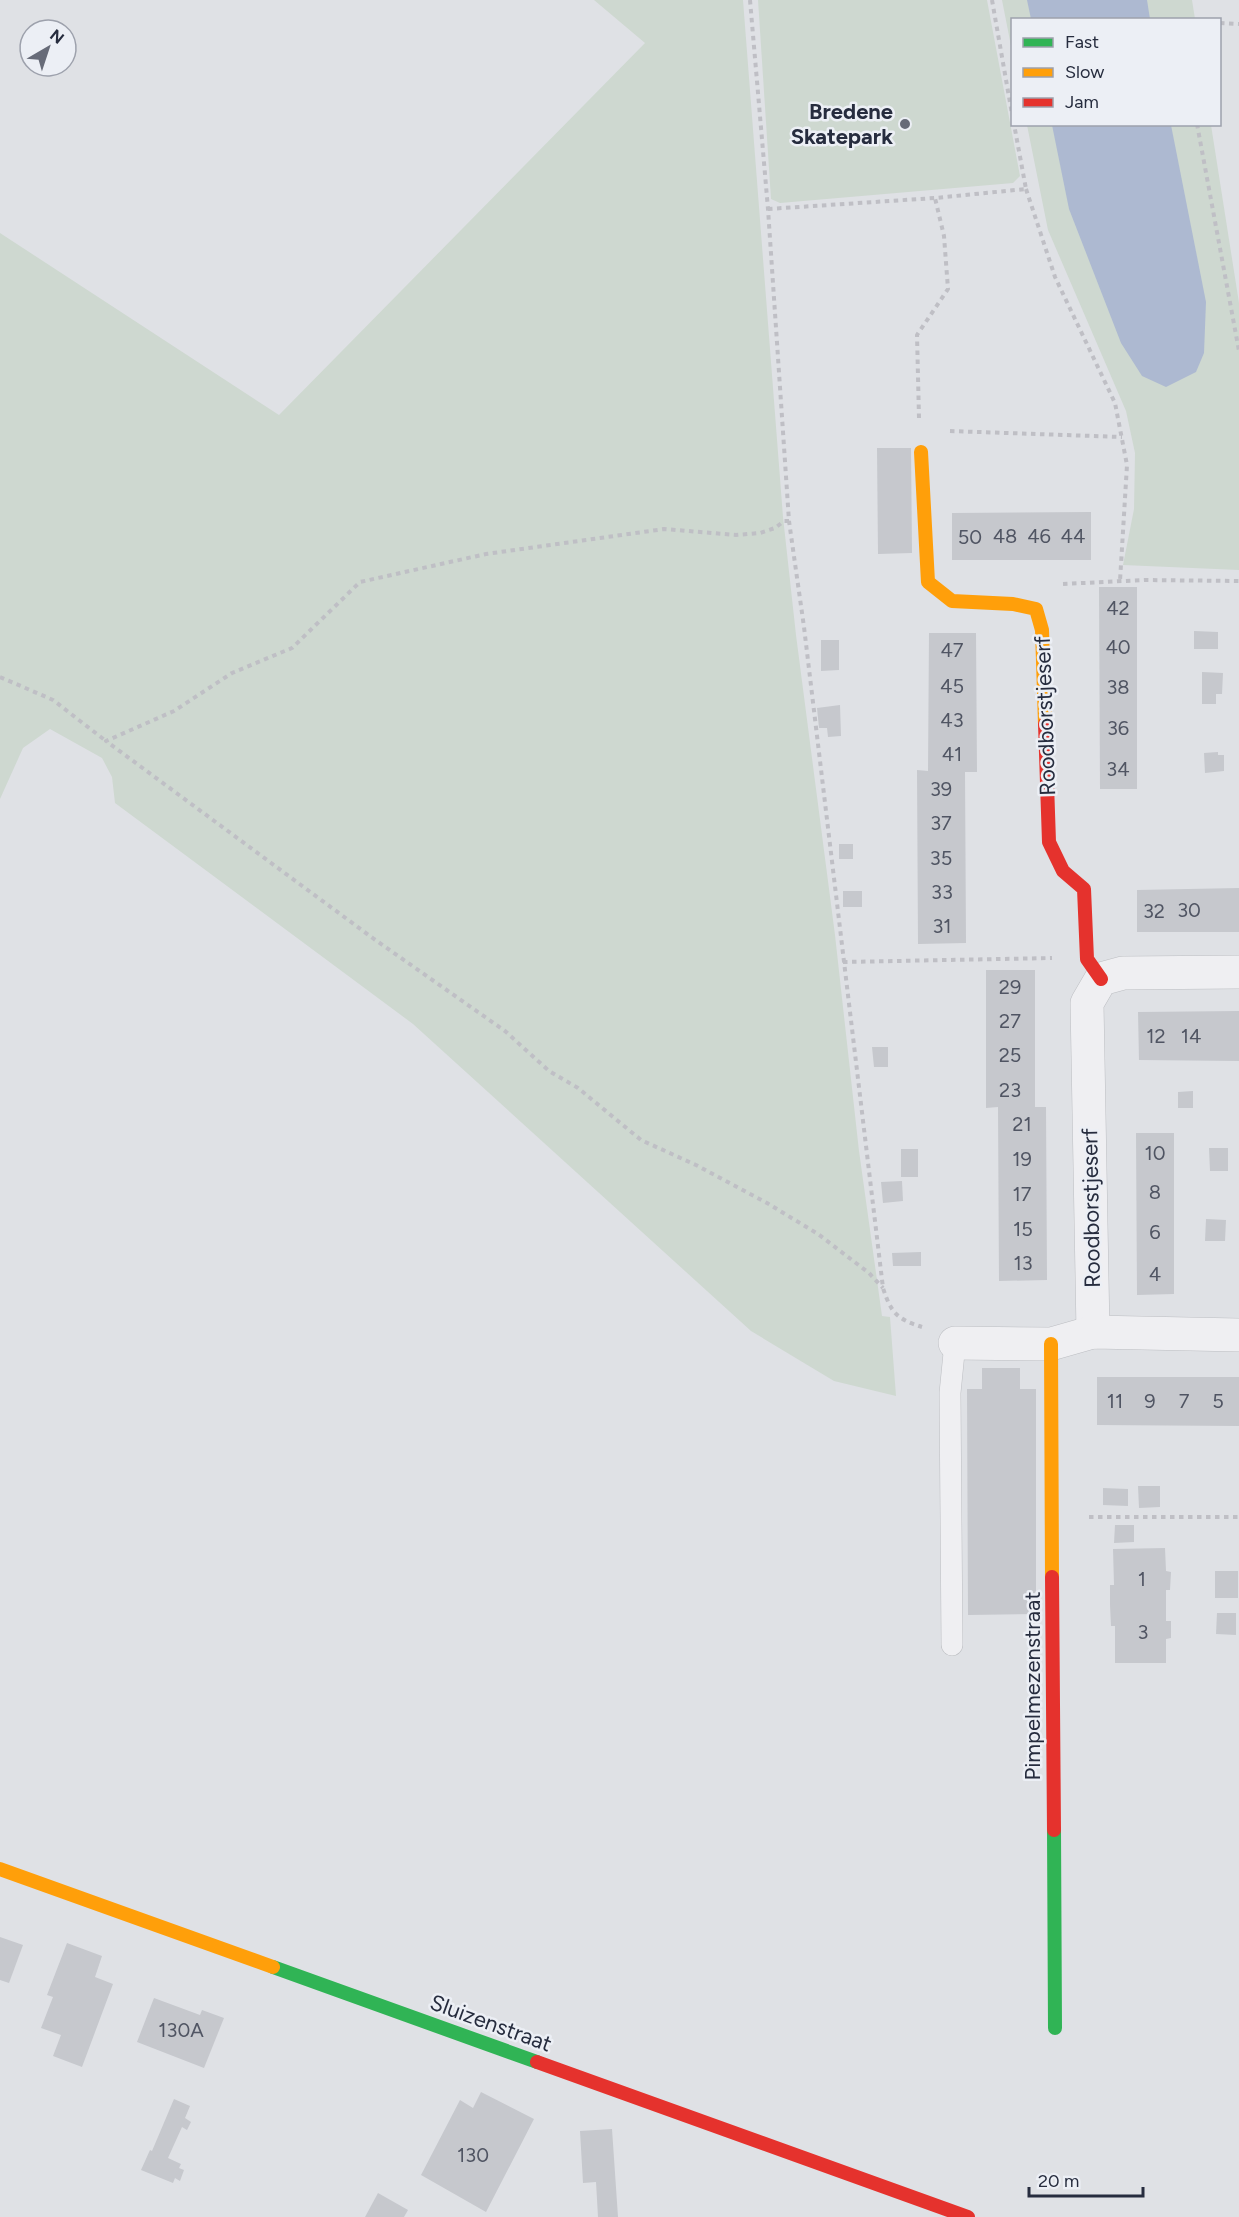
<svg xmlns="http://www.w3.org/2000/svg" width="1239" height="2217" viewBox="0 0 1239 2217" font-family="Figtree,sans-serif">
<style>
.green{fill:#ced8d0}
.water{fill:#adb9d1}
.building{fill:#c6c8cd}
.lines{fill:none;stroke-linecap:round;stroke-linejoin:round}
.lane-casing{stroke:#bcbec2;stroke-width:22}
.street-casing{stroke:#bcbec2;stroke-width:34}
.path{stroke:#bfbfc5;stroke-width:4;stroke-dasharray:4.5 4.5;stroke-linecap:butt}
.lane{stroke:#efeff2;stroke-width:21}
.street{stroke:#efeff2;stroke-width:33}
.fast{stroke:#30b455;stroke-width:14}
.slow{stroke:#ff9f0a;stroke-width:14}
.jam{stroke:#e5322d;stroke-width:14}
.poi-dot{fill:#676b78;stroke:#eceff5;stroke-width:2}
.labels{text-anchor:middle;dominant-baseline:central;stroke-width:5;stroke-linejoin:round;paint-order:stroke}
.number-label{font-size:20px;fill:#505563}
.poi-label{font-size:22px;font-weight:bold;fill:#262c3e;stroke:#eceff5;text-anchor:end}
.street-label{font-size:22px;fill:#262c3e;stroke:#eceff5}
</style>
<rect width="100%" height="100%" fill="#dfe1e5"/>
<g class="green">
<polygon points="594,0 743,0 783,517 796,635 835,935 859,1151 882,1316 890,1317 896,1396 834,1381 751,1331 413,1024 115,803 112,777 102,758 50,729 23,748 0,799 0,233 279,415 645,43"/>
<polygon points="758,0 987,0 1020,176 1013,183 780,203 771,199"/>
<polygon points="1002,0 1192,0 1195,19 1012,20 1012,51"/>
<polygon points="1027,125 1211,125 1239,303 1239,570 1123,565 1134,509 1135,453 1126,411 1048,230"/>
</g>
<g class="water">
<polygon points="1027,0 1147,0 1150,19 1031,19"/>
<polygon points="1052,125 1171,125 1206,302 1204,353 1196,372 1166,387 1142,376 1121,343 1069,209"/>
</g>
<g class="building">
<polygon points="877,448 911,448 912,553 878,554"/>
<polygon points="1091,512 1091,560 952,560 952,513"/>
<polygon points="1099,587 1137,587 1137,789 1100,789"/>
<polygon points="1194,631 1218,632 1218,649 1194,649"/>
<polygon points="929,633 976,633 977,772 965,772 966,943 918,944 917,770 928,771"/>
<polygon points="821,640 839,640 839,670 821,671"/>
<polygon points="1202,672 1223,673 1222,694 1216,694 1216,704 1202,704"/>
<polygon points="840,705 841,736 828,737 827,728 819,728 817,708"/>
<polygon points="1218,752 1218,755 1224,755 1224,771 1205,773 1204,753"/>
<rect x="839" y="844" width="14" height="15"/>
<polygon points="1239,888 1239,932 1137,932 1137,890"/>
<rect x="843" y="891" width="19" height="16"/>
<polygon points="986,970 1035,970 1035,1107 1046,1107 1047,1280 999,1281 998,1107 986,1108"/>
<polygon points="1239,1011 1239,1061 1139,1060 1138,1012"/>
<polygon points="872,1047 888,1047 888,1067 874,1067"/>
<polygon points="1193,1091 1193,1108 1178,1108 1178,1092"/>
<polygon points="1136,1133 1174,1133 1174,1294 1137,1295"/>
<polygon points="1209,1148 1228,1148 1228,1171 1210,1171"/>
<rect x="901" y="1149" width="17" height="28"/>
<polygon points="902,1181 903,1201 883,1203 881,1182"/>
<polygon points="1206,1219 1226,1220 1225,1241 1205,1241"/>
<polygon points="921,1252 921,1266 893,1266 892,1253"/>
<polygon points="982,1368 1020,1368 1020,1389 1036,1389 1036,1614 968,1615 967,1389 982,1389"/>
<polygon points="1097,1377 1239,1377 1239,1426 1097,1425"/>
<polygon points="1138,1486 1160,1486 1160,1507 1139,1508"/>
<polygon points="1103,1488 1128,1489 1128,1506 1103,1505"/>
<polygon points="1115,1525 1134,1525 1134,1542 1114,1543"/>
<polygon points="1165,1548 1166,1571 1171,1572 1170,1590 1166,1590 1166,1621 1171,1621 1171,1638 1166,1639 1166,1663 1115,1663 1115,1626 1111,1626 1110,1605 1110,1585 1114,1585 1113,1549"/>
<rect x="1215" y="1571" width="23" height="27"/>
<polygon points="1217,1613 1236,1613 1236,1635 1216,1634"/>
<polygon points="0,1937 23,1945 9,1983 0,1980"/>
<polygon points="67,1943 102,1956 95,1977 113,1984 82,2067 53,2056 61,2035 41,2028 53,1997 47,1995"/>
<polygon points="154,1998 200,2015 202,2010 224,2018 204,2068 137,2042"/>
<polygon points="481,2092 534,2119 486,2212 421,2175 460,2100 473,2108"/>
<polygon points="174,2099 190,2106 185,2118 191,2122 187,2130 182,2127 168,2158 181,2164 179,2168 184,2170 180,2181 175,2178 173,2183 141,2170 150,2150 152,2151"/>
<polygon points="612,2129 618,2217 598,2217 596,2182 583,2183 580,2131"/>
<polygon points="378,2193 408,2210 404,2217 365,2217"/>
</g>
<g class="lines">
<defs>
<polyline id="lane" points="952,1645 950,1393 955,1343"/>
<g id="street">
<polyline points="1093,1332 1087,1003 1101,979 1123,973 1239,972"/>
<polyline points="955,1343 1051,1344 1093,1332 1239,1335"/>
</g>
</defs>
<use href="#lane" class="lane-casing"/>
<use href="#street" class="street-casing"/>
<g class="path">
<path d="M750 0 768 209 789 521 804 627 883 1288C891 1313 897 1319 922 1327"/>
<polyline points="992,0 1012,114"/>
<polyline points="1220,23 1239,24"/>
<polyline points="1197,124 1239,351"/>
<polyline points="1026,189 1055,277 1115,403 1127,465 1120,581"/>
<polyline points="768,209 935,198 1026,189 1014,124"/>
<polyline points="919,418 917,335 948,289 944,236 935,198"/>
<polyline points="950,431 1122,437"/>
<polyline points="789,521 784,521 775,528 760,533 736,535 664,529 486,554 360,582 292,648 232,673 174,711 106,741 374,939 505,1031 549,1071 578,1088 641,1140 696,1165 767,1203 818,1234 869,1273 883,1288"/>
<polyline points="1063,584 1144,580 1239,581"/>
<polyline points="0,677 53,700 106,741"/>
<polyline points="843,962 1052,958"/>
<polyline points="1089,1517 1239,1517"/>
</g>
<use href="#lane" class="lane"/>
<use href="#street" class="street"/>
<g class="fast">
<polyline points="1054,1830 1055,2028"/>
<polyline points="273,1967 537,2062"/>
</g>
<g class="slow">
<polyline points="921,452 928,582 952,601 1013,604 1036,609 1042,630 1045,724"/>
<polyline points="1051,1344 1052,1577"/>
<polyline points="0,1869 273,1967"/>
</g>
<g class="jam">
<polyline points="1045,724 1049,842 1063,871 1084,889 1087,959 1101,979"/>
<polyline points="1052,1577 1054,1830"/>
<polyline points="537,2062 968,2217"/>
</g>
</g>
<circle class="poi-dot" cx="905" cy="124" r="6"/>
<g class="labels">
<g class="number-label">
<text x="1005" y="536">48</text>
<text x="1039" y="536">46</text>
<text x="1073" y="536">44</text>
<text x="970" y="537">50</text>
<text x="1118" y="608">42</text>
<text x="1118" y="647">40</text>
<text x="952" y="650">47</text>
<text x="952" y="686">45</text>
<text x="1118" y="687">38</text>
<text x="952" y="720">43</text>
<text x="1118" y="728">36</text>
<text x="952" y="754">41</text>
<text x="1118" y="769">34</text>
<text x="941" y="789">39</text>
<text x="941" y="823">37</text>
<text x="941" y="858">35</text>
<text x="942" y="892">33</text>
<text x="1189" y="910">30</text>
<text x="1154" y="911">32</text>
<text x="942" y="926">31</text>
<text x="1010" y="987">29</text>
<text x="1010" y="1021">27</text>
<text x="1156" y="1036">12</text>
<text x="1191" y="1036">14</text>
<text x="1010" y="1055">25</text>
<text x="1010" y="1090">23</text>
<text x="1022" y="1124">21</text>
<text x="1155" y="1153">10</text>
<text x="1022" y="1159">19</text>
<text x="1155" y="1192">8</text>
<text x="1022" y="1194">17</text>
<text x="1023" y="1229">15</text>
<text x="1155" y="1232">6</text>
<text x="1023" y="1263">13</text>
<text x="1155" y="1274">4</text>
<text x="1115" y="1401">11</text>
<text x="1150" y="1401">9</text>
<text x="1184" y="1401">7</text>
<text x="1218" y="1401">5</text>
<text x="1142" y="1579">1</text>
<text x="1143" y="1632">3</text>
<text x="181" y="2030">130A</text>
<text x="473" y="2155">130</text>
</g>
<g class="poi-label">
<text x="893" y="111">Bredene<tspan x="893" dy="25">Skatepark</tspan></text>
</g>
<g class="street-label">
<text transform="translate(1045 716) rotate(-92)">Roodborstjeserf</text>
<text transform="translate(1091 1208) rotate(-91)">Roodborstjeserf</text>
<text transform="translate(1032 1686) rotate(-90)">Pimpelmezenstraat</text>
<text transform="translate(491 2023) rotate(20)">Sluizenstraat</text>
</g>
</g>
<rect x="1011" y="18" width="210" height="108" fill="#eceff5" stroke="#9da1ac" stroke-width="1.5"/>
<rect x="1023" y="38" width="30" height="9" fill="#30b455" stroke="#9da1ac" stroke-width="1.5"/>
<text x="1065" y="48" font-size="18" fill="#262c3e">Fast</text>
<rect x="1023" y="68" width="30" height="9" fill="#ff9f0a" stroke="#9da1ac" stroke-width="1.5"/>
<text x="1065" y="78" font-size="18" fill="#262c3e">Slow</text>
<rect x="1023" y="98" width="30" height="9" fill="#e5322d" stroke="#9da1ac" stroke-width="1.5"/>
<text x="1065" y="108" font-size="18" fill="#262c3e">Jam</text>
<g transform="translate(48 48) rotate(39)"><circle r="28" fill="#eceff5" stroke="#9da1ac" stroke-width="1.5"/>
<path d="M0-4.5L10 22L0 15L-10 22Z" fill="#676b78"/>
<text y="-9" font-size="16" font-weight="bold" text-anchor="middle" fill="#262c3e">N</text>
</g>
<path d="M1029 2187v9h114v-9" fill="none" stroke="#262c3e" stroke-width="3"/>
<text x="1038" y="2187" font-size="18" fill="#262c3e" stroke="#eceff5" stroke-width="4.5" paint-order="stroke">20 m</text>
</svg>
